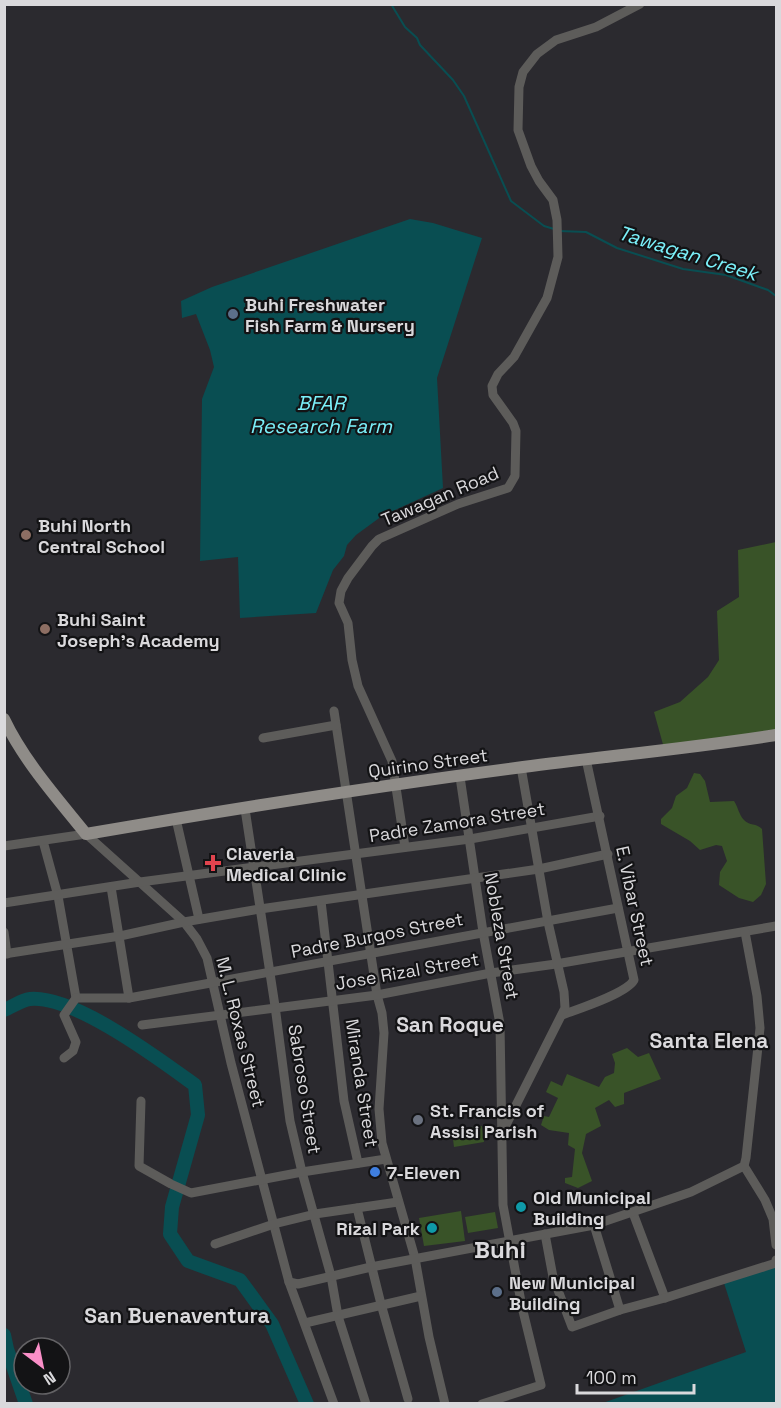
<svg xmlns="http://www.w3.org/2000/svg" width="781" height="1408" viewBox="0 0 781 1408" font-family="'Space Grotesk',sans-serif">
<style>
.green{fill:#395328}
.water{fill:#094e52}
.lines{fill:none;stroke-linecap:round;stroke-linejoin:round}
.stream{stroke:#094e52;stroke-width:2}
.river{stroke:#094e52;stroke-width:14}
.minor{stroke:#5d5c5a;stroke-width:9}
.major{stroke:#8f8c88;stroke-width:12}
.service-dot{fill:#5c6f8a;stroke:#131315;stroke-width:2}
.education-dot{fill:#8d6e63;stroke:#131315;stroke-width:2}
.health-dot{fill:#e0444e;stroke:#131315;stroke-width:2}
.worship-dot{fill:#6b7280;stroke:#131315;stroke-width:2}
.shop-dot{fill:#3f7fe0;stroke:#131315;stroke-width:2}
.culture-dot{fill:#0f9aa8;stroke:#131315;stroke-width:2}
.labels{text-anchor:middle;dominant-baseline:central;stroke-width:4.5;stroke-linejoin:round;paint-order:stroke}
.poi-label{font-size:18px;font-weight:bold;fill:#dad9dc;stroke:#131315;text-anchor:start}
.street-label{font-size:18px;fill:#dad9dc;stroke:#131315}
.water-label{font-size:20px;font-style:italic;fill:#7bf1fa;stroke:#131315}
.quarter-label{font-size:21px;font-weight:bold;fill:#dad9dc;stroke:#131315}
.district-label{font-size:24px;font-weight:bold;fill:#dad9dc;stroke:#131315}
</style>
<rect width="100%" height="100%" fill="#2b2a2f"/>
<g class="green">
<polygon points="776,542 776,730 664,748 654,712 680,702 708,677 719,660 717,611 739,597 738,550"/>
<path d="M694 773 700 774 705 781 710 802 734 801C738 807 739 815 744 820 749 826 757 823 762 829L766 884 761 895 753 902 739 898 719 885 720 872 727 861 722 846 716 845 700 850 690 841 661 824V819L672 808 676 796 687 788Z"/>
<polygon points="627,1048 638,1057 649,1053 661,1079 624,1093 624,1104 615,1107 609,1100 595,1108 601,1126 586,1134 582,1153 592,1181 578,1188 565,1183 565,1178 572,1177 575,1149 568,1145 569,1133 549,1130 541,1125 544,1116 549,1117 558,1098 546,1092 551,1081 562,1086 567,1074 599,1087 605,1077 614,1073 615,1063 612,1054"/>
<polygon points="482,1126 484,1142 454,1147 452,1131"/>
<polygon points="461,1211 465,1241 424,1246 419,1218"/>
<polygon points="495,1212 498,1228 468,1233 465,1217"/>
</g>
<g class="water">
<polygon points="410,219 433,223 482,238 437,378 443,488 382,516 356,535 347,545 344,556 333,570 316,613 240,618 238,557 200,561 202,399 214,367 210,350 196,314 182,318 181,301 212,287"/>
<polygon points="776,1265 776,1403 600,1404 746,1352 724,1283"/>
</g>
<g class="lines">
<g class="stream">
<polyline points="391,4 405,27 417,38 420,45 453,80 464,96 511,201 544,226 554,229"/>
<polyline points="559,231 586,232 617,248 683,269 726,275 768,290 776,296"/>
</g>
<g class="river">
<path d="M4 1010C12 1007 21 1000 30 999 74 995 159 1059 195 1085L198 1115 172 1207 170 1234 188 1261 240 1280 272 1324 307 1404"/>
<polyline points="4,1335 7,1349 26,1404"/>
</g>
<g class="minor">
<polyline points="334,711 377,995 382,1013 384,1033 379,1109 382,1143 415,1258 429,1337 445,1404"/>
<polyline points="263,738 336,725"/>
<polyline points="460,777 483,932 500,1024 503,1205 522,1307 541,1385 482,1404"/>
<polyline points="245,809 275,1006 290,1121 302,1172 331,1276 338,1316 366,1404"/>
<polyline points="176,819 199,919"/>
<polyline points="43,841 58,896 76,998"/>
<polyline points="4,846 86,834 184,922 197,939 207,958 231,1063 289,1282 334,1404"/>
<polyline points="405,847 392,761 358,686 352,660 348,623 339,603 341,591 348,578 372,546 379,539 458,504 508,488 515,476 516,431 513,423 493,395 492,386 498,374 514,357 547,298 558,257 557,220 553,200 539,181 531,166 518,130 519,87 523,72 537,54 556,40 596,27 640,4"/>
<polyline points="111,887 129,998"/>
<polyline points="321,901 344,1101 358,1163"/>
<polyline points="4,903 140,882 470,839 600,816"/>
<polyline points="4,932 7,954"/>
<polyline points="4,954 120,936 184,922 260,909 539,869 608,854"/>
<polyline points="76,998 129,998 618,908"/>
<path d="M562 1015C578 1009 626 994 634 980L586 759"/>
<polyline points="142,1025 377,995 491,973 556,964 776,926"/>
<polyline points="64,1058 73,1051 76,1042 64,1015 76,998"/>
<polyline points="141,1101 139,1166 171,1184 191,1193 302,1172 386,1159"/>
<polyline points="502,1133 565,1008 564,992 548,922 521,767"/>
<polyline points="744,1166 765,1200 773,1219 776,1245"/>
<polyline points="357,1208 381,1304 408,1399"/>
<polyline points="633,1213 665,1298"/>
<polyline points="594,1225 620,1310"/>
<polyline points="545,1234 553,1277 572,1327 620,1310 665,1298 776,1263 776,1260"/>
<polyline points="215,1244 274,1224 315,1214 398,1202"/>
<polyline points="289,1282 298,1284 371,1267 594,1225 691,1192 744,1166 746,1158 760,1028 757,996 745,932"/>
<polyline points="305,1323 421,1296"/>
</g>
<path class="major" d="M4 719C24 761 57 798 86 834 231 809 377 786 523 767 608 756 693 748 776 735"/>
</g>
<g class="service-dot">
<circle cx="233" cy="314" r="6"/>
<circle cx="497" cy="1292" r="6"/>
</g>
<g class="education-dot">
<circle cx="26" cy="535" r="6"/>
<circle cx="45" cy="629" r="6"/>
</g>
<path class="health-dot" d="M210 854h6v6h6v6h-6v6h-6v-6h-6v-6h6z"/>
<circle class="worship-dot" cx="418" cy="1120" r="6"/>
<circle class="shop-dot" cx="375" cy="1172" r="6"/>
<g class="culture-dot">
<circle cx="521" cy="1207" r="6"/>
<circle cx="432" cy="1228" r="6"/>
</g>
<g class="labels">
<g class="poi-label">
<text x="245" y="304">Buhi Freshwater<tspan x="245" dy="21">Fish Farm &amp; Nursery</tspan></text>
<text x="38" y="525">Buhi North<tspan x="38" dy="21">Central School</tspan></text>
<text x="57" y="619">Buhi Saint<tspan x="57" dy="21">Joseph's Academy</tspan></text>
<text x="226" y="853">Claveria<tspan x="226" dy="21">Medical Clinic</tspan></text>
<text x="430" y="1110">St. Francis of<tspan x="430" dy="21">Assisi Parish</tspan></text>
<text x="387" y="1172">7-Eleven</text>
<text x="533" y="1197">Old Municipal<tspan x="533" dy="21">Building</tspan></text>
<text x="420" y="1228" text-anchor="end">Rizal Park</text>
<text x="509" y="1282">New Municipal<tspan x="509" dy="21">Building</tspan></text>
</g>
<g class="street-label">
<text transform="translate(440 496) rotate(-23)">Tawagan Road</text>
<text transform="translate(428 763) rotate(-8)">Quirino Street</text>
<text transform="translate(457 822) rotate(-9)">Padre Zamora Street</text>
<text transform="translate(635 906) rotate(78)">E. Vibar Street</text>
<text transform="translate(377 935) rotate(-11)">Padre Burgos Street</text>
<text transform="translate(502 936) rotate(80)">Nobleza Street</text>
<text transform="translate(407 971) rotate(-10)">Jose Rizal Street</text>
<text transform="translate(241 1032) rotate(76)">M. L. Roxas Street</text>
<text transform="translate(362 1083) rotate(81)">Miranda Street</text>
<text transform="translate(305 1089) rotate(81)">Sabroso Street</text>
</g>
<g class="water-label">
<text transform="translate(688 253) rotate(17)">Tawagan Creek</text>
<text x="321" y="403">BFAR<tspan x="321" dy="23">Research Farm</tspan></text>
</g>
<g class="quarter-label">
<text x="450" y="1024">San Roque</text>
<text x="709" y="1040">Santa Elena</text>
<text x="177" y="1315">San Buenaventura</text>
</g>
<g class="district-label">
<text x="500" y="1249">Buhi</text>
</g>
</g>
<rect width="781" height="1408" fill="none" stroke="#dad9dc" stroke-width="12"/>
<g transform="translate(42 1366) rotate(148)"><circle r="28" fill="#131315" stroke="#636265" stroke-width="1.5"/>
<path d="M0-4.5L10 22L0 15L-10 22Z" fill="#fa8fc8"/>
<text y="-9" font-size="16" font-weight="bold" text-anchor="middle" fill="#dad9dc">N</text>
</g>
<path d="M577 1384v9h117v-9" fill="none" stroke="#dad9dc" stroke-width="3"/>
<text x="586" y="1384" font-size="18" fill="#dad9dc" stroke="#131315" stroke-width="4.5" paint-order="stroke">100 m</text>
</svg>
